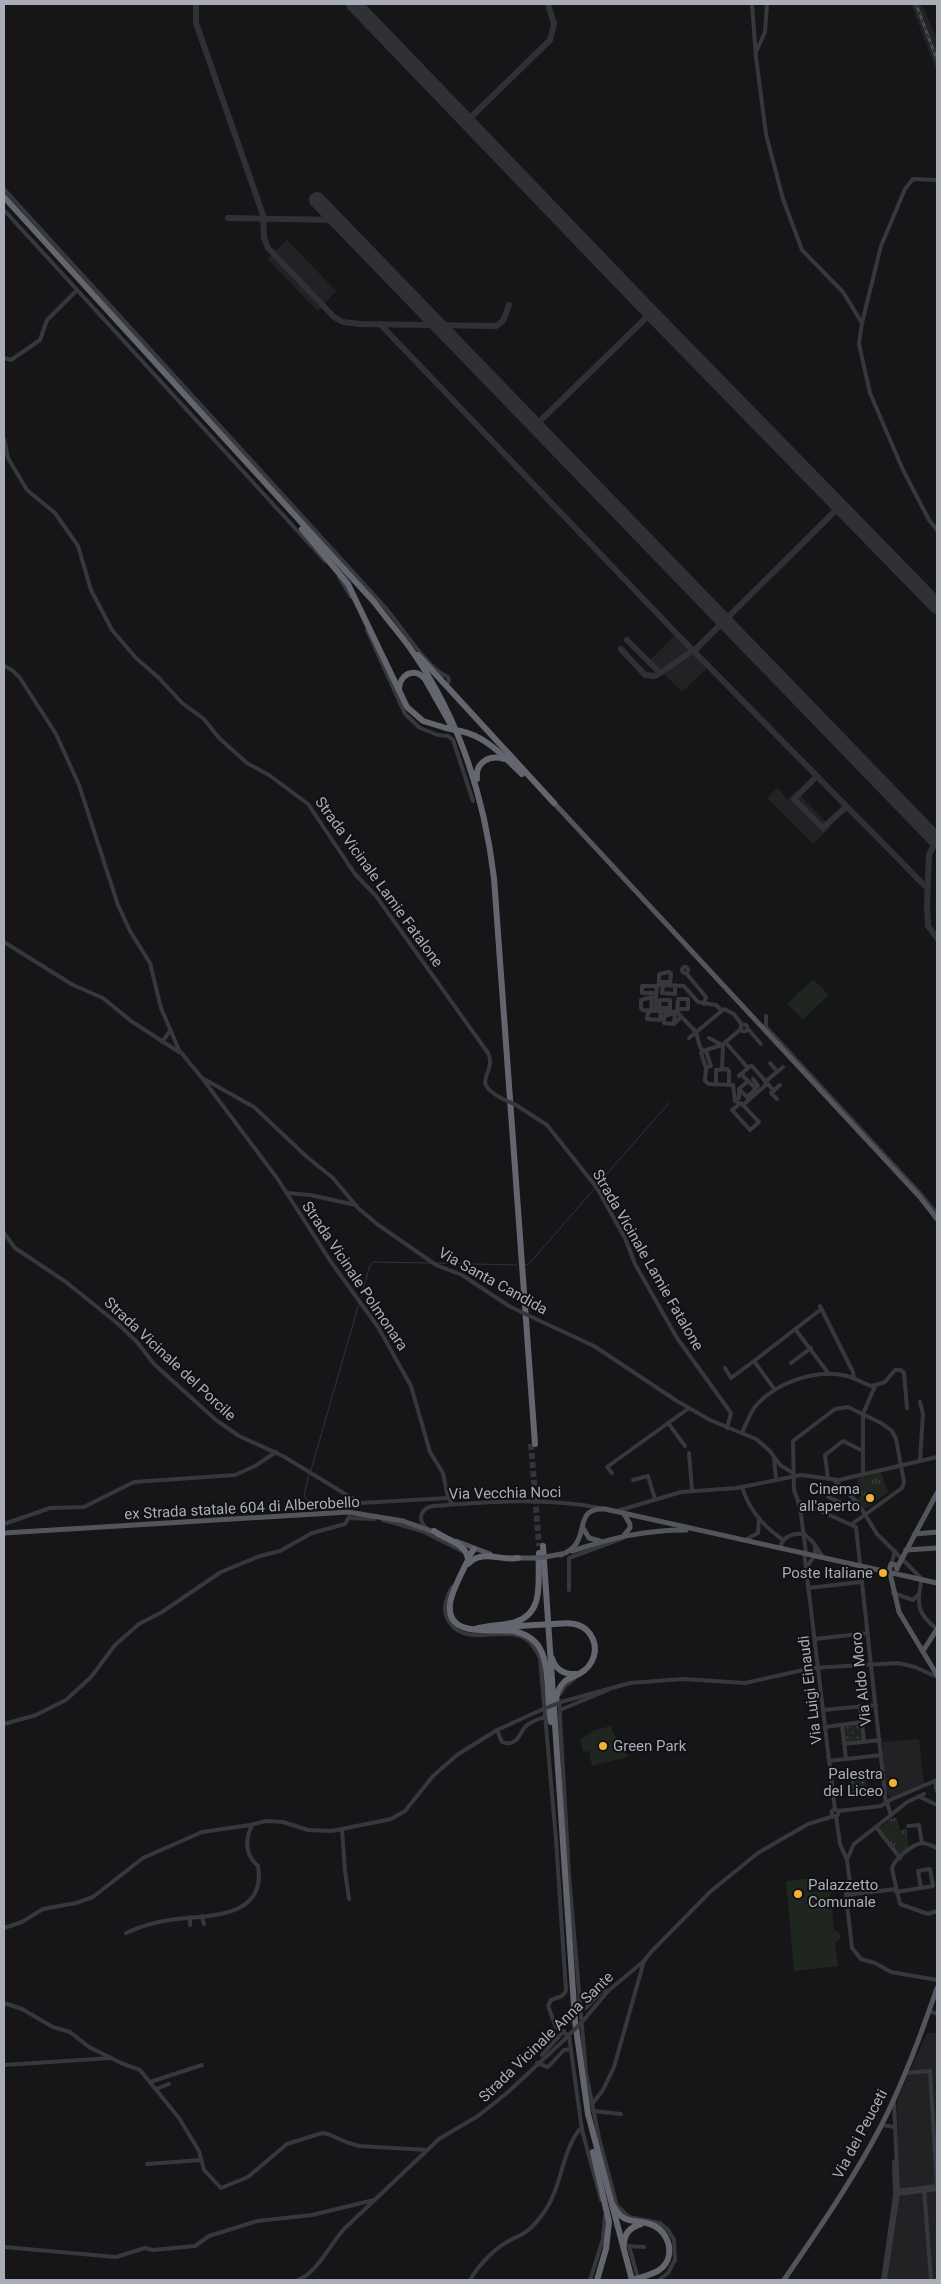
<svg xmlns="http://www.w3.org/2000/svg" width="941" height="2284" viewBox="0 0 941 2284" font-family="Roboto,sans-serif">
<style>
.built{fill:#222225}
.grass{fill:url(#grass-dots)}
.park{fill:url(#park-tufts)}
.garden{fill:#1e261f}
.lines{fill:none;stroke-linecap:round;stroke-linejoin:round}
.stream{stroke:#2c353c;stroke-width:1}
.taxiway{stroke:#303135;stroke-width:6}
.runway{stroke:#303135;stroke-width:16}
.highway-tunnel{stroke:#333438;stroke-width:6;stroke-dasharray:6 3;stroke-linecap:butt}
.minor{stroke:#37383d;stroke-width:4}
.major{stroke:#53555c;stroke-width:5}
.highway{stroke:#63666e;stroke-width:6}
.rail-casing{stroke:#4a4c52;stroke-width:3}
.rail{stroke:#111113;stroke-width:1;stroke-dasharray:4;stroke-linecap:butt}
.minor-bridge{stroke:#37383d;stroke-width:4}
.major-bridge{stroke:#53555c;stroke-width:5}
.highway-bridge{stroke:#63666e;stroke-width:6}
.poi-dot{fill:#f2b134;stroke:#111113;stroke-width:2}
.labels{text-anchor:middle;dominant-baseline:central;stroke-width:4;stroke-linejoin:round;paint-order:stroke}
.street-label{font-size:15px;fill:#a8adb8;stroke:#111113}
.poi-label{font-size:15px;fill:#a8adb8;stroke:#111113;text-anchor:end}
</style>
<defs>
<pattern id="grass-dots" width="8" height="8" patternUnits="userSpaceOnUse" patternTransform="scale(1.25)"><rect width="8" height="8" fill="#1e261f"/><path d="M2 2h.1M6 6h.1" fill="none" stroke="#3c433d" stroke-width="1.8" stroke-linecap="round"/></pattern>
<pattern id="park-tufts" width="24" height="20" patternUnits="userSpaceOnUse" patternTransform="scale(1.25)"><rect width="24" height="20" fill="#1e261f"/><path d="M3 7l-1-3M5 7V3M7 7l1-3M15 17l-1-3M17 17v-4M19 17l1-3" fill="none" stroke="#3c433d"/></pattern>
</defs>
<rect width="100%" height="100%" fill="#161618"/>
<g class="built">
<polygon points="911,4 922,4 937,39 937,73"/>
<polygon points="287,240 336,291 318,311 267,259"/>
<polygon points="675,635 707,668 682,692 650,660"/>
<polygon points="777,788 788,799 796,791 831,827 813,844 767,798"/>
<polygon points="919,1739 924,1784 902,1794 900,1791 900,1794 890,1798 886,1791 882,1742"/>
<polygon points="927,2033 937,2033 937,2280 887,2280 899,2197 897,2100"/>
</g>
<g class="grass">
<polygon points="861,1724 863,1741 846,1743 844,1726"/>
<polygon points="865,1775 868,1795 853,1797 851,1782 853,1777"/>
</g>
<g class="park">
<polygon points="881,1472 888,1492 865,1509 858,1499 862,1495 859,1493 861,1490 857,1479"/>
<polygon points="892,1818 897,1818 900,1830 906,1829 909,1847 900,1855 879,1828"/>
</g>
<g class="garden">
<polygon points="813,979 829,995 803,1019 787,1004"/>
<path d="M611 1726C615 1741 623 1743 628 1757L592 1766 589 1751 583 1752 580 1739 595 1730Z"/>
<polygon points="811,1878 812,1892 830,1890 834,1930 840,1933 841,1938 835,1942 838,1966 794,1971 786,1881"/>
</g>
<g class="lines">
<g class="stream">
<polyline points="597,1185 669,1103"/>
<polyline points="435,1263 517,1265"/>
<polyline points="525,1265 529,1264 595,1188"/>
<polyline points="361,1297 369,1268 373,1262 431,1263"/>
<polyline points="311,1470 359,1303"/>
<polyline points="309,1475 304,1495 313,1510"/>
</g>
<g class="taxiway">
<polyline points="196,4 196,23 263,215 264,238 268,248 334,317 343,322 360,324 496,326 503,321 509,305"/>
<polyline points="467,121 550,40 554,24 548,4"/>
<polyline points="228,218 336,220"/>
<polyline points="380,324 675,632 927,888"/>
<polyline points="535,426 651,313"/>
<polyline points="627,640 660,673"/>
<polyline points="621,649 645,675 655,676 660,673 697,648 840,506"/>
<polyline points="816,777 794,799 823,828 846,807"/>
<polyline points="937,838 929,855 927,906 928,926 937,938"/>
</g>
<g class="runway">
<polyline points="354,4 651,313 937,606"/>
<polyline points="317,200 937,841"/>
</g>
<polyline class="highway-tunnel" points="531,1444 539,1546"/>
<g class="minor">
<polyline points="752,4 756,57 766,134 783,199 802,250 843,292 862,323"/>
<polyline points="756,52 765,32 767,4"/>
<polyline points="937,180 913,179 905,189 881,246 862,323 859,344 870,393 903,470 929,520 937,530"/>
<path d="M4 189 384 606C400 624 427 669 448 677L449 681 446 685"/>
<polyline points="4,210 325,561"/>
<polyline points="4,358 11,360 40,340 47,320 77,290"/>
<path d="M4 439 8 458 27 490 55 513 78 546 91 590 112 630 136 658 159 678 182 703 204 719 219 738 247 763 269 775 308 804 355 874 376 896 488 1053C498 1074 468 1080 501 1098"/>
<polyline points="339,577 351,597"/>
<polyline points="367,630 405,714 420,728 438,735 448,736 453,740 473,801"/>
<polyline points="4,666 12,670 20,678 56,734 79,785 118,905 130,931 150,963 161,1008 179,1050 202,1078 277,1178 331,1262 378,1327 411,1386 430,1452 443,1473 448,1498 453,1504"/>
<polyline points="4,942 73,985 103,998 131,1021 179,1052"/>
<circle cx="685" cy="970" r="3"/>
<polyline points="686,973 706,997 704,1004"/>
<polyline points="663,985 662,993 675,994 675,985"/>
<polyline points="670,985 671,974 669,972 659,974 659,982 670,982"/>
<polyline points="653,993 642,993 642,986 657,986"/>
<polyline points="651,1011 652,997 641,1000 641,1008 643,1010 677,1012 696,1032 700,1047 703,1051 722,1045 741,1029"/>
<polyline points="655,1011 657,985 684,986 698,1002 716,1005 721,1010"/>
<polyline points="670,1011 670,1000 660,1000 659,1008 670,1008"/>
<polyline points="650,1012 648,1012 647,1019 660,1020 661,1011"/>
<polyline points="677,1012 678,999 688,999 688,1009 677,1009"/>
<polyline points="766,1016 766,1027 919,1192 937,1214"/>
<polyline points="674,1024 675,1013 664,1016 664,1023 674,1024 681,1017"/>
<circle cx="744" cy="1028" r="3.5"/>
<polyline points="748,1029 761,1044"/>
<polyline points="689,1038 724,1009 734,1014 742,1025"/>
<polyline points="709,1038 722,1045"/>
<polyline points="162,1042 170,1031"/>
<polyline points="726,1043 748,1068"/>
<polyline points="703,1050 701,1053 706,1068 705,1081 709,1084 733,1085 735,1101 743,1105 767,1084"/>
<polyline points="770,1063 777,1071"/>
<polyline points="706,1068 711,1066 706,1051"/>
<polyline points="722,1069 723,1045"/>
<polyline points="739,1076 750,1066 752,1066 774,1091"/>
<polyline points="204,1079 254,1107 307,1157 333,1178 358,1208 377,1224 436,1265 462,1275 509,1306"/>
<polyline points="753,1079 758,1086"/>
<polyline points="765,1082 783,1067"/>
<polyline points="716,1084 716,1070 727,1069 729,1071 729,1085"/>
<polyline points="739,1089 747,1097 756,1089 741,1074"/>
<polyline points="735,1099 739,1098 739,1089 748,1081"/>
<polyline points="777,1099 771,1093 780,1085"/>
<polyline points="741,1103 732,1110 750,1130 759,1122 743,1105"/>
<polyline points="516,1105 547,1125 597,1188 625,1238 635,1264 677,1338 731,1413 727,1428"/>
<polyline points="287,1193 310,1195 356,1205"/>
<polyline points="4,1233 15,1248 66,1282 117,1323 137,1342 154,1364 216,1420 239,1436 283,1456 360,1503 448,1498"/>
<polyline points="820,1306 853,1372 854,1378"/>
<polyline points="538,1320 594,1346 677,1401 710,1420 756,1439 770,1451 780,1465 793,1473"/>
<polyline points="795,1329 829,1374"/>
<polyline points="754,1361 820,1310"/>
<polyline points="791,1363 811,1348"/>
<polyline points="725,1368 731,1378 754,1361 775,1390"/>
<polyline points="920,1402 923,1414 920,1461"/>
<polyline points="668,1423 685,1446"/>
<path d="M742 1433C746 1424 749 1416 754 1408 774 1383 816 1368 847 1376 856 1378 863 1384 872 1386L885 1382 895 1370H901L904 1373 907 1408"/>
<polyline points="689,1453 692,1490"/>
<polyline points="774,1459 776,1479"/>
<polyline points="612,1473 607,1467 689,1408"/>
<polyline points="863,1475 863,1414 875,1386"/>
<polyline points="828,1479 825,1455 843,1441 863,1451"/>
<polyline points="633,1480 648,1476 655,1499"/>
<path d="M834 1480 858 1503 877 1534 922 1579C916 1603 917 1614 937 1629"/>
<path d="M742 1487C749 1510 764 1527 783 1540"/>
<polyline points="828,1497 849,1506 856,1501"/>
<polyline points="798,1501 856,1527 886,1804"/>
<polyline points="617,1511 681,1492 737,1488 801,1475 839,1480 937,1457"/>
<polyline points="349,1518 374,1519"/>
<polyline points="383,1520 422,1531 462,1551"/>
<polyline points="4,1524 50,1508 84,1507 134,1482 235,1475 255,1466 276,1452"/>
<path d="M426 1528C417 1519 421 1508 433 1506 488 1502 545 1497 600 1508"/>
<polyline points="804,1534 812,1541 823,1557"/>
<polyline points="747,1539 758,1533 759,1519"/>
<path d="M780 1548C783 1536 793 1533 804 1534"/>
<polyline points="804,1553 806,1568 815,1555 815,1548"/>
<polyline points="806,1553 800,1507 794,1490 793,1441 835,1409 848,1407 881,1423 892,1431 896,1439 904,1482 902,1488 852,1524"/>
<polyline points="892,1562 895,1551"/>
<polyline points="806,1568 835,1810"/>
<path d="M452 1587C446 1599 441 1611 450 1623 467 1646 498 1628 520 1636 530 1640 536 1649 540 1658L556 1839 566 1991 562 1996 551 2000 548 2006 556 2027 569 2036 582 2130 601 2200"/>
<polyline points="808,1588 861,1582"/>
<polyline points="569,1590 569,1558 623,1538"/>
<polyline points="893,1593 913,1600 918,1595"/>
<polyline points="815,1639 868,1633"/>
<polyline points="560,1694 565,1686 574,1679"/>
<polyline points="559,1700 569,1875 586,2073 599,2138 617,2206 629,2217 660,2223 668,2230 674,2240 675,2260 668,2273 659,2280"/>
<polyline points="561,1702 630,1683 683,1679 745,1683 812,1668 898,1663 915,1667 937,1677"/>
<polyline points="860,1706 864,1741"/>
<polyline points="560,1710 608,1690"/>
<polyline points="823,1710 876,1705"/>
<polyline points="4,1724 36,1715 66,1700 91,1677 115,1645 139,1624 162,1612 221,1572 260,1556 280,1551 312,1533 345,1524 349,1517"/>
<polyline points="842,1725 846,1759"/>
<polyline points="825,1727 862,1722"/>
<path d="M497 1730 502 1742C518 1748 520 1731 526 1726 531 1721 539 1719 545 1717"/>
<polyline points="844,1744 880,1740"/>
<polyline points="829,1761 881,1755"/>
<polyline points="935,1781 937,1791"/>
<polyline points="920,1797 937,1805"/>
<polyline points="887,1803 891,1815 907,1802 924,1794"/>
<circle cx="835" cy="1813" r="3.5"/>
<polyline points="838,1811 881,1806 890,1800 937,1780"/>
<polyline points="891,1815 854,1844 849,1855 847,1860 850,1883 846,1895 852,1948 861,1959 875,1963 891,1972 937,1980"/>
<polyline points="836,1816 840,1844 847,1860"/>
<polyline points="908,1826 919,1825 922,1843"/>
<polyline points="876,1827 900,1858"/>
<polyline points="342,1829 345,1871 349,1899"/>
<path d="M937 1848C932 1846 927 1843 922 1843 913 1844 893 1860 892 1869L900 1904 928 1914 937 1911"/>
<polyline points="896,1892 933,1886 930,1869 918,1871 921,1888"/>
<polyline points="846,1895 896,1889"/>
<polyline points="202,1916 204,1924"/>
<polyline points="190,1917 190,1925"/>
<polyline points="4,1928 22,1922 43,1909 76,1903 93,1897 143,1858 202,1832 250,1825 266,1821 283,1822 308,1830 332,1831 391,1819 405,1811 433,1776 457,1755 497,1730 541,1710"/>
<path d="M126 1933C139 1927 156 1922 170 1920 205 1915 267 1920 258 1866 245 1855 245 1840 252 1825"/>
<polyline points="4,2003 22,2009 53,2027 70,2032 89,2047 121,2063 140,2070 179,2118 199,2151 204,2170 221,2188 248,2177 287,2144 322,2133 328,2134 346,2142 359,2146 428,2150"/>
<polyline points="579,2009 586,2008 603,1990 608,1991"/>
<polyline points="929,2011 937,2014"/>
<polyline points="582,2022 608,1991 644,1961"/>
<polyline points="542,2055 564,2031"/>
<polyline points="537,2063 548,2067 564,2050 571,2049"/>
<polyline points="4,2065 111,2058"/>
<polyline points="905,2073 930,2071 937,2186"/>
<polyline points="150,2082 202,2065"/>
<polyline points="156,2089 169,2084"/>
<polyline points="592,2104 603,2090 614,2067 644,1961 651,1952 711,1891 758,1853 808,1824 834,1816"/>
<polyline points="593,2111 621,2114"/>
<polyline points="882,2125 895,2127"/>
<polyline points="147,2164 201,2160"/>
<polyline points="924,2188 931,2280"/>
<polyline points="897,2191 937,2186"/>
<polyline points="897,2194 937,2189"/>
<polyline points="4,2247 116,2257 145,2248 153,2250 195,2246 209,2236 257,2221 312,2215 374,2200"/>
<polyline points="638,2278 629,2246 644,2247"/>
<path d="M298 2280C317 2273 331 2243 344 2229L439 2139 478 2116 507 2093 564 2040"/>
<path d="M470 2280C478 2266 493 2250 507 2242 513 2238 521 2236 527 2231 534 2226 540 2218 545 2211 562 2186 561 2154 579 2130L582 2128"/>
<polyline points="590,2280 603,2239 605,2216"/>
<polyline points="883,2280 895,2195 894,2162"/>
<polyline points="885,2280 898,2194 894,2101"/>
</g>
<g class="major">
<polyline points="554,803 919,1196 937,1219"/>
<polyline points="624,1514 630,1524 630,1528 625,1534"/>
<polyline points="583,1528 589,1538 600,1541"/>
<polyline points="4,1533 348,1512 403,1521 437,1533"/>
<polyline points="915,1534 937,1532"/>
<polyline points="456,1541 490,1554"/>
<polyline points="906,1550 937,1548"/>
<path d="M572 1551C612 1538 643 1530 686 1530"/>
<path d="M560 1555C595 1544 569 1507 605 1509L937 1583"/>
<polyline points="545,1557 561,1554"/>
<polyline points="516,1558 535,1558"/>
<polyline points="897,1568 937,1493"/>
<polyline points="889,1571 891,1564 896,1565 897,1569"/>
<polyline points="890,1573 899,1612 937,1675"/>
<polyline points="923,1651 937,1629"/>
<path d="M784 2280C818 2230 853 2180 881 2126 904 2081 921 2035 937 1988"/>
</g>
<g class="highway">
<path d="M4 197 375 603C386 618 399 633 410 648 459 717 484 795 494 878L535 1444"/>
<polyline points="302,529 348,584 407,707 423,721 446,728"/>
<polyline points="418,655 554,803"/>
<path d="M399 690C399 675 414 666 425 679L451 725"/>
<path d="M460 731C486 736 503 756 522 774"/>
<path d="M477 779C475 763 489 754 504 759"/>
<path d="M434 1531C446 1540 466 1543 468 1559"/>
<polyline points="543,1546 575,2021 588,2114 632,2280"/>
<path d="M474 1549 470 1555C465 1568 451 1591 450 1604 446 1639 494 1628 514 1631 523 1633 531 1637 537 1644 551 1661 546 1699 551 1722"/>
<path d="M468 1564C482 1549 500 1561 518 1558"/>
<path d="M554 1624C567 1623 581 1621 590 1634 600 1648 594 1666 579 1674 574 1677 569 1678 565 1681 559 1687 556 1694 556 1702"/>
<polyline points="506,1627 535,1625"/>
<path d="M475 1629C488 1625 502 1626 515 1622 546 1613 537 1578 539 1553"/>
<path d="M552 1658C555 1669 564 1675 576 1674"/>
<polyline points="593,2152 609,2222 606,2249 597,2280"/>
<path d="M613 2205C623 2225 633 2219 650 2224 663 2228 671 2242 669 2255 666 2271 652 2274 639 2278"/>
<path d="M624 2245C624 2234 630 2227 641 2224"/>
</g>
<defs>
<polyline id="rail" points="916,4 937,60"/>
</defs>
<use href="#rail" class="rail-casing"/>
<use href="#rail" class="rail"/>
<g class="minor-bridge">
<polyline points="501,1098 516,1105"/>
<polyline points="509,1306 538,1320"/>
<polyline points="541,1710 561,1702"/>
<polyline points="564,2040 582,2022"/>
</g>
<polyline class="major-bridge" points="535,1558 545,1557"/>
<g class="highway-bridge">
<polyline points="446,728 460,731"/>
<polyline points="535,1625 554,1624"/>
<polyline points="632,2280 639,2278"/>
</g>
</g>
<g class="poi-dot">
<circle cx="870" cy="1498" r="5"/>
<circle cx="883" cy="1573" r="5"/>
<circle cx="603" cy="1746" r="5"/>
<circle cx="893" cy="1783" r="5"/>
<circle cx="798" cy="1894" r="5"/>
</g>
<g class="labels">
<g class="street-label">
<text transform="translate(379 882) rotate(54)">Strada Vicinale Lamie Fatalone</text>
<text transform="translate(648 1260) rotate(60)">Strada Vicinale Lamie Fatalone</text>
<text transform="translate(355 1276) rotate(56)">Strada Vicinale Polmonara</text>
<text transform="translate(493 1281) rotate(29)">Via Santa Candida</text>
<text transform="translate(170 1359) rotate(43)">Strada Vicinale del Porcile</text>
<text transform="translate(505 1493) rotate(-1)">Via Vecchia Noci</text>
<text transform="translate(242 1508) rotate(-3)">ex Strada statale 604 di Alberobello</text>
<text transform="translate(861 1679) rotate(-96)">Via Aldo Moro</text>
<text transform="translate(810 1690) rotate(-97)">Via Luigi Einaudi</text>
<text transform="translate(546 2037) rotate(-44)">Strada Vicinale Anna Sante</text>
<text transform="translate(860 2134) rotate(-62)">Via dei Peuceti</text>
</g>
<g class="poi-label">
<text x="860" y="1489">Cinema<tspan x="860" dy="17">all'aperto</tspan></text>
<text x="873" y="1573">Poste Italiane</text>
<text x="613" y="1746" text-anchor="start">Green Park</text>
<text x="883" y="1774">Palestra<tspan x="883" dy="17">del Liceo</tspan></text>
<text x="808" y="1885" text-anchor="start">Palazzetto<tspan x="808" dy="17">Comunale</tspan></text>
</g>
</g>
<rect width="941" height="2284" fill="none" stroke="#a8adb8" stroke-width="10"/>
</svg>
